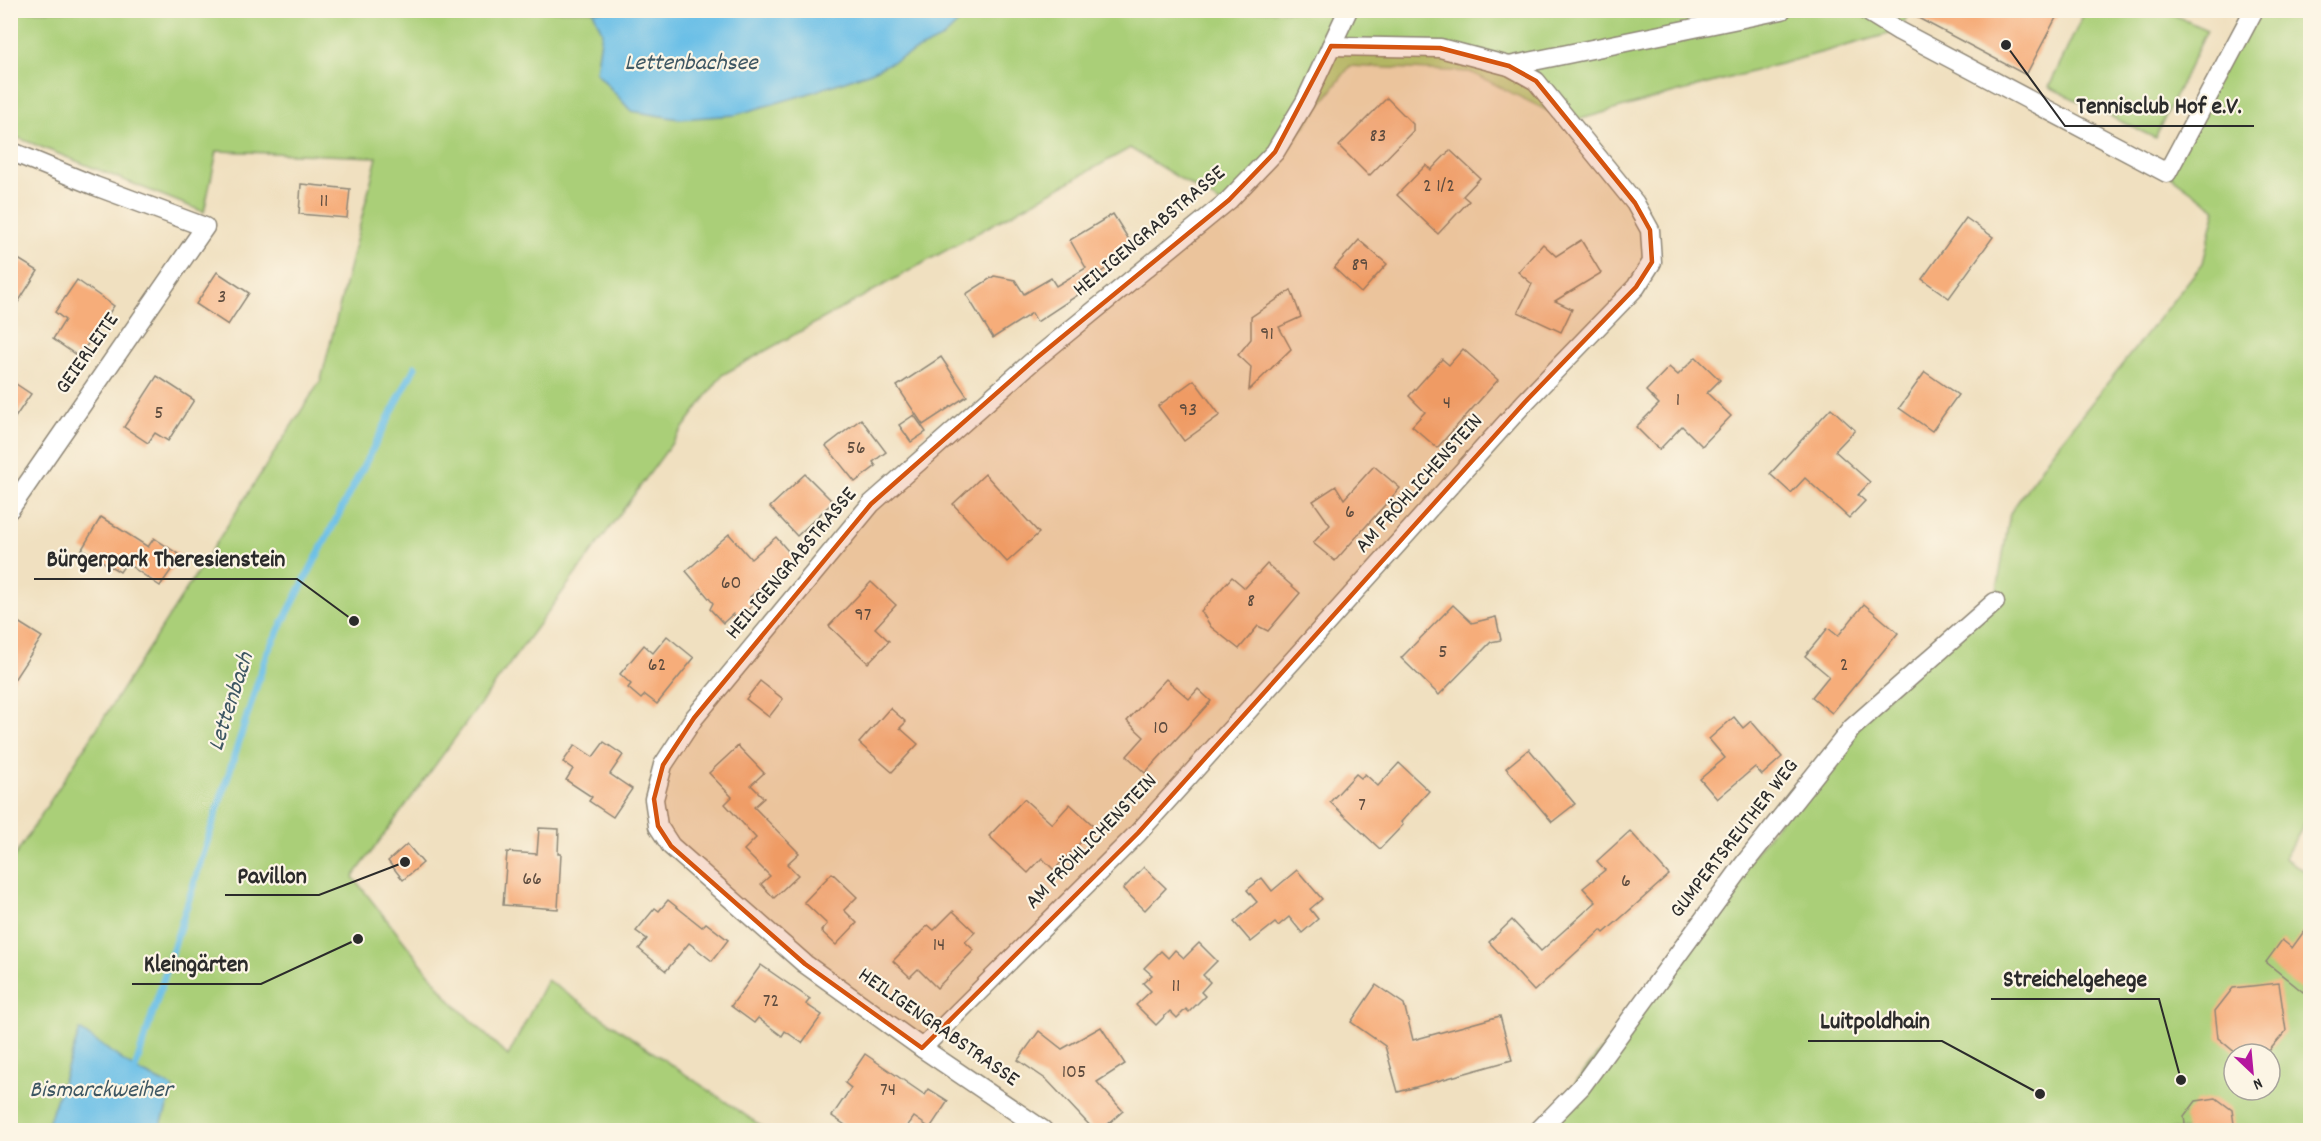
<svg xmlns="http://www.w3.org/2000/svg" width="2321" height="1141" viewBox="0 0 2321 1141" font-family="Dekko,sans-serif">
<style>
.green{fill:#aacf78;stroke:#6a7d52;stroke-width:1.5;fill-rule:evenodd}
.water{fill:#6bbfe7;stroke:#4b7589;stroke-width:1.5}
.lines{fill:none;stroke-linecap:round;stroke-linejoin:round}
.stream{stroke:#6bbfe7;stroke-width:7}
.building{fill:#f6ad7a}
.minor-casing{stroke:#8e8676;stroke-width:21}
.minor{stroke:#fff;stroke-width:18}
.marked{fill:#d5540f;fill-opacity:0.2;stroke:#d5540f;stroke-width:4.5;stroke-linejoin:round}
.labels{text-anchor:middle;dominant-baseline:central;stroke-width:4.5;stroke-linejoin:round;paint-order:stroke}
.number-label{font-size:20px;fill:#5e4c3f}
.street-label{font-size:22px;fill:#2b2b2b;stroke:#fcf5e5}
.water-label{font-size:24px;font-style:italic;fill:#3e5763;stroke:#fcf5e5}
.leader{fill:none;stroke:#2b2b2b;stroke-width:2}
.callout-dot{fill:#2b2b2b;stroke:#fcf5e5;stroke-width:2}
.callout-label{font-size:24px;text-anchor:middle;font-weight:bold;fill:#2b2b2b;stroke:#fcf5e5;stroke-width:4.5;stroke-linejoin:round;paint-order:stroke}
</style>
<rect width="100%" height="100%" fill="#fcf5e5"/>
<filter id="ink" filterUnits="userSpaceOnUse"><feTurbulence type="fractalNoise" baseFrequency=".0167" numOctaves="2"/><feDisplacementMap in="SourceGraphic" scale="12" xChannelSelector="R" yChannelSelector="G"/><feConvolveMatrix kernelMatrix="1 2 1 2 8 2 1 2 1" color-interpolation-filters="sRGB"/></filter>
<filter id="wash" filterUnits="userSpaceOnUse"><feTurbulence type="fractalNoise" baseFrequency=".008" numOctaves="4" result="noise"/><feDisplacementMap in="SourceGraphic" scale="24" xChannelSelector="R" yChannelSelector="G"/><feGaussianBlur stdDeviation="1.35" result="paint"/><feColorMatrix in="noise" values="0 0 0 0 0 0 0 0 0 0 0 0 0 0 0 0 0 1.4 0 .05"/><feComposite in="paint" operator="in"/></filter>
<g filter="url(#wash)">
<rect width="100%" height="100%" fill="#f0e0c0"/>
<g class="green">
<polygon points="10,11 1910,11 1899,31 1570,122 1470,72 1350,66 1238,214 1130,148 722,375 353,877 450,1000 508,1056 547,980 767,1130 11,1130 11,862 321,380 377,157 217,151 204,212 11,135"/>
<polygon points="2085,11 2165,11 2207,30 2155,138 2049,87"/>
<path d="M2242 11H2310V814L2284 858 2310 874V1130H1539L1852 728 1995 602 2010 513 2050 455 2203 263 2216 209 2167 173ZM2234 1054H2270V1090H2234Z"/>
</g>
<g class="water">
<polygon points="593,11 970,11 943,38 871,72 807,94 735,115 679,119 631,111 596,72 602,32"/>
<polygon points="80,1030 135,1069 174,1088 159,1130 46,1130"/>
</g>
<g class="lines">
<polyline class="stream" points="135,1069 267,653 415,367"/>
</g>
<g id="blocks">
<g class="building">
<polygon points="1903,10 2060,10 2026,75"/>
<polygon points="1387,98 1413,124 1413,131 1369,176 1339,146"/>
<polygon points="1450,150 1480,178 1463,196 1469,201 1438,234 1397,195 1426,165 1431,170"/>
<polygon points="301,184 350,189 347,218 299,214"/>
<polygon points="1113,214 1136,251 1099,273 1102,279 1037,322 1032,313 993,338 966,294 994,276 1015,280 1024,294 1051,278 1056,286 1086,268 1070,240"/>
<polygon points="1966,218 1993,237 1949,298 1922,279"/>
<polygon points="1359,240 1387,264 1361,293 1334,268"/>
<polygon points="1581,240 1601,273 1555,301 1572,309 1561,332 1518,312 1532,284 1518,272 1543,244 1556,256"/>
<polygon points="10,254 38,271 10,315"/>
<polygon points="217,272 249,293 228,325 196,304"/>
<polygon points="77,280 114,306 79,357 53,339 65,320 55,312"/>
<polygon points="1291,290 1301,317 1279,327 1291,349 1249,390 1251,367 1238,355 1251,339 1251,317"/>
<polygon points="1463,349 1498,380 1437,448 1412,426 1425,412 1409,396 1442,359 1449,365"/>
<polygon points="941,357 967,396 923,425 897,386"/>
<polygon points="1696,357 1720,380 1707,393 1731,416 1702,446 1682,426 1659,450 1636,427 1659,404 1646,391 1669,367 1678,375"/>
<polygon points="1925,372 1958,395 1932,431 1899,408"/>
<polygon points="157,376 194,400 168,441 155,433 148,443 124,427"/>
<polygon points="10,380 31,394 10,425"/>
<polygon points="1194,380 1220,415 1184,441 1158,406"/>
<polygon points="1831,408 1855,430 1835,451 1870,482 1858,495 1865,501 1849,518 1805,478 1791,493 1770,474"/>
<polygon points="914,415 926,432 911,442 899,425"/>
<polygon points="861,419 886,452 873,462 876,466 855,482 826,446"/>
<polygon points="1374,466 1400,488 1335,561 1313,543 1330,525 1313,501 1336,486 1344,499"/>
<polygon points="805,474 833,502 797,536 770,507"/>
<polygon points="985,474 1039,533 1007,562 953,504"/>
<polygon points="101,517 148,547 154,538 181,556 160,586 126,563 120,572 82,549"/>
<polygon points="729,534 751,559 776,537 794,558 750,597 752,606 737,619 733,614 723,623 710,609 713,603 686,571"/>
<polygon points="1267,564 1300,593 1268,631 1258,626 1239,649 1211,627 1201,611 1232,577 1245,588"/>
<polygon points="871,582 896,605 875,628 889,641 868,663 829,626"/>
<polygon points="1864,604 1898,633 1832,713 1812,697 1829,676 1805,656 1828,628 1838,636"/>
<polygon points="1453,605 1472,623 1496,617 1501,640 1491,642 1439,695 1401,658"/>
<polygon points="10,617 42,637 10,686"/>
<polygon points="667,636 694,658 657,704 645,695 641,699 628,688 631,684 620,674 644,645 653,653"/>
<polygon points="1166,679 1189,699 1198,689 1211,701 1145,773 1127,756 1144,737 1127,721"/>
<polygon points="760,681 783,699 769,717 746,699"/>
<polygon points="890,708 906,722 900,728 918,744 892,772 859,743"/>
<polygon points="1734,717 1743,728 1751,721 1782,757 1762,775 1755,767 1717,799 1700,779 1725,758 1709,739"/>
<polygon points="604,742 623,755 610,774 632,789 613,817 589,801 592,797 566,780 573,769 563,762 575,745 593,757"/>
<polygon points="738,746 764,773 751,785 764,798 754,807 799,853 787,864 798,875 774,898 761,884 770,876 744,850 756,838 725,804 732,797 709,773"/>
<polygon points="1529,749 1575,804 1552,822 1506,768"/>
<polygon points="1399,763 1429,791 1401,822 1403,825 1380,849 1330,802 1356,774 1361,778 1365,774 1378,786"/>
<polygon points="1024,799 1052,824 1070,804 1095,827 1054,870 1042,858 1028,873 989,836"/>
<polygon points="539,828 559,829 558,854 561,854 558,909 503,905 507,852 537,854"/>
<polygon points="1630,831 1669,875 1604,933 1601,930 1534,991 1489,942 1512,920 1541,951 1596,902 1583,888 1605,870 1597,861"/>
<polygon points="407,844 423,863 403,880 388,861"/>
<polygon points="1144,867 1166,888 1145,910 1123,889"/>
<polygon points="1297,870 1322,899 1310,909 1318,919 1302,933 1289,917 1278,926 1275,923 1251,942 1234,922 1257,902 1247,890 1262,878 1272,891"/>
<polygon points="832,873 857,897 844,910 857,923 836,945 821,931 827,924 804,902"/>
<polygon points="668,900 702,927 706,923 728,940 712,961 689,943 666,971 639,949 647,939 636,931 655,908 659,911"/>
<polygon points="953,911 975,932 965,942 974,950 937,988 918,969 910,977 893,961 928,925 934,930"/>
<polygon points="2310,923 2310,982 2303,992 2266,962 2282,940 2292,948"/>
<polygon points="1199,943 1217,961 1203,975 1210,982 1201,992 1205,996 1189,1012 1186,1009 1177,1018 1170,1011 1156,1025 1136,1005 1151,991 1143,983 1152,975 1144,968 1161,951 1168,958 1175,950 1184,958"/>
<polygon points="761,965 810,999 806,1004 822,1015 802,1043 785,1031 782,1036 758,1018 754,1023 731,1006"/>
<polygon points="2279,983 2286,1031 2268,1052 2237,1054 2218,1038 2215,1011 2233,988"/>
<polygon points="1376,985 1404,1004 1413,1040 1500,1016 1512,1060 1398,1092 1385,1046 1351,1022"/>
<polygon points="1101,1027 1125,1064 1097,1082 1123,1111 1100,1131 1095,1131 1047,1080 1018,1060 1039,1031 1062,1049"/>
<polygon points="865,1054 925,1095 929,1089 948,1101 930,1128 914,1117 904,1131 854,1131 832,1116 851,1088 845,1083"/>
<polygon points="2216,1098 2232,1110 2235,1131 2186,1131 2184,1117 2196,1101"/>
</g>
</g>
</g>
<g filter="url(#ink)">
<use href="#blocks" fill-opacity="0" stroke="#8e8676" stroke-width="1.5"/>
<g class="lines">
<defs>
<g id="minor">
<polyline points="1865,10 1899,31 2167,173 2254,10"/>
<polyline points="1509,66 1782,10"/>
<polyline points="10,151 95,186 205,227 10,509"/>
<polyline points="922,1048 1138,833 1525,402 1636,287 1652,262 1650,230 1635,203 1536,81 1509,66 1440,48 1331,46"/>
<polyline points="1043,1130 922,1048 805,964 671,846 658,826 654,799 663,765 694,718 871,504 1034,360 1229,200 1275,152 1305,102 1348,10"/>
<polyline points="1539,1130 1581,1087 1744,864 1852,728 1995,602"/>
</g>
</defs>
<use href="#minor" class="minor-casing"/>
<use href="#minor" class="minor"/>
</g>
</g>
<path class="marked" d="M1331 46 1440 48 1509 66 1536 81 1635 203 1650 230 1652 262 1636 287 1525 402 1138 833 922 1048 805 964 671 846 658 826 654 799 663 765 694 718 871 504 1034 360 1229 200 1275 152Z"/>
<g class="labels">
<g class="number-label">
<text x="1378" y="137">83</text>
<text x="1439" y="187">2 1/2</text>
<text x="324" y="202">11</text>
<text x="1360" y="266">89</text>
<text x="222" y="298">3</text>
<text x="1267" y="335">91</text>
<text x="1678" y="401">1</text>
<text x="1447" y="404">4</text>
<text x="1188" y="411">93</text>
<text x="159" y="414">5</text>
<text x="856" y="449">56</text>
<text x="1350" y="513">6</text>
<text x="731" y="584">60</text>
<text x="1251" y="602">8</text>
<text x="863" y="616">97</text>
<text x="1443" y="653">5</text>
<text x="657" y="666">62</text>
<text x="1844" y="666">2</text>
<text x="1161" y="729">10</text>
<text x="1362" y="806">7</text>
<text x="532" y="880">66</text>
<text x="1626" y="882">6</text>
<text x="939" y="946">14</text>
<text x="1176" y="987">11</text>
<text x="771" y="1002">72</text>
<text x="1074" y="1073">105</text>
<text x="888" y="1091">74</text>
</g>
<g class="street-label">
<text transform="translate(1150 232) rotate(-40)">HEILIGENGRABSTRASSE</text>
<text transform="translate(88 354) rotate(-55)">GEIERLEITE</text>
<text transform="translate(1420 484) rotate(-48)">AM FRÖHLICHENSTEIN</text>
<text transform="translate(792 564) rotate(-50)">HEILIGENGRABSTRASSE</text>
<text transform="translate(1735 839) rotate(-52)">GUMPERTSREUTHER WEG</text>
<text transform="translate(1092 842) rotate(-46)">AM FRÖHLICHENSTEIN</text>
<text transform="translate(938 1028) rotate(35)">HEILIGENGRABSTRASSE</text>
</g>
<g class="water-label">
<text x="691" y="64">Lettenbachsee</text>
<text transform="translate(232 702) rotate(-72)">Lettenbach</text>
<text x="101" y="1091">Bismarckweiher</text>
</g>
</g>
<path class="leader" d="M2006 45L2065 126H2254M354 621L297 579H34M405 862L319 895H225M358 939L261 984H132M2181 1080L2159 999H1991M2040 1094L1942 1041H1808"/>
<g class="callout-dot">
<circle cx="2006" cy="45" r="6"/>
<circle cx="354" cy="621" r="6"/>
<circle cx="405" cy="862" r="6"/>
<circle cx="358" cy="939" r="6"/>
<circle cx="2181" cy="1080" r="6"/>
<circle cx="2040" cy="1094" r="6"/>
</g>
<g class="callout-label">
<text x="2159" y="113">Tennisclub Hof e.V.</text>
<text x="166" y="566">Bürgerpark Theresienstein</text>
<text x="272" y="883">Pavillon</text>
<text x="196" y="971">Kleingärten</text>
<text x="2075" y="986">Streichelgehege</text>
<text x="1875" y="1028">Luitpoldhain</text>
</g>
<rect width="2321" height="1141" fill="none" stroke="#fcf5e5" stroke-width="36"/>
<g transform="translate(2252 1072) rotate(154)"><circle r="28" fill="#fcf5e5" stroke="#a8a49b" stroke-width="1.5"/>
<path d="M0-4.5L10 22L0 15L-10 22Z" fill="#b5179e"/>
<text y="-9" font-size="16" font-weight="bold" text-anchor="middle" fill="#2b2b2b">N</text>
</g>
</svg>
